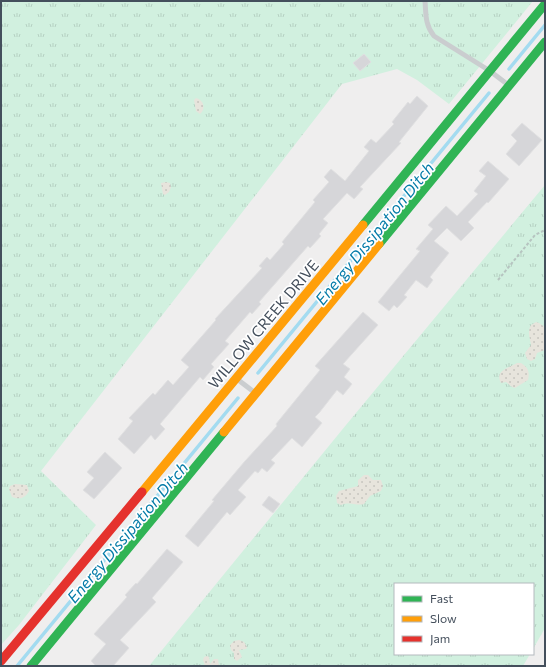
<svg xmlns="http://www.w3.org/2000/svg" width="546" height="667" viewBox="0 0 546 667" font-family="Commissioner,sans-serif">
<style>
.grass{fill:url(#grass-tufts)}
.sand{fill:url(#sand-dots)}
.lines{fill:none;stroke-linecap:round;stroke-linejoin:round}
.stream{stroke:#a3dbf0;stroke-width:3.5}
.building{fill:#d6d6d9;stroke:#e0e0e1}
.path{stroke:#b6c4c0;stroke-width:2;stroke-dasharray:3 2;stroke-linecap:butt}
.lane{stroke:#cacdcf;stroke-width:5}
.fast{stroke:#30b455;stroke-width:9}
.slow{stroke:#ff9f0a;stroke-width:9}
.jam{stroke:#e5322d;stroke-width:9}
.labels{text-anchor:middle;dominant-baseline:central;stroke-width:3.5;stroke-linejoin:round;paint-order:stroke}
.street-label{font-size:15px;fill:#444f5c;stroke:#fff}
.water-label{font-size:16px;font-style:italic;fill:#047ba8;stroke:#fff}
</style>
<defs>
<pattern id="grass-tufts" width="24" height="20" patternUnits="userSpaceOnUse"><rect width="24" height="20" fill="#d1f0df"/><path d="M3 7l-1-3M5 7V3M7 7l1-3M15 17l-1-3M17 17v-4M19 17l1-3" fill="none" stroke="#b5d0c2"/></pattern>
<pattern id="sand-dots" width="8" height="8" patternUnits="userSpaceOnUse"><rect width="8" height="8" fill="#e7e4dc"/><path d="M2 2h.1M6 6h.1" fill="none" stroke="#c7c5bf" stroke-width="1.8" stroke-linecap="round"/></pattern>
</defs>
<rect width="100%" height="100%" fill="#efeeee"/>
<g class="grass">
<polygon points="1,1 533,1 449,104 417,80 397,69 342,84 41,471 96,525 19,625 1,645"/>
<polygon points="545,185 545,628 533,649 533,584 395,584 395,654 530,654 523,666 149,666 346,425"/>
</g>
<g class="sand">
<path d="M196 98C204 100 206 109 200 114L196 111 194 100Z"/>
<polygon points="166,182 170,183 171,187 169,192 165,195 163,194 161,183"/>
<path d="M536 322 539 323 545 327V350L537 353 535 359 531 361 527 359 525 353 531 345C530 337 527 332 531 325Z"/>
<path d="M517 363H521C528 367 530 372 528 380L515 388 512 387 506 382 501 383C494 370 509 368 517 363Z"/>
<path d="M364 475H368L373 480H381L383 486 381 491 370 496 364 504C355 506 350 501 341 505L337 503 336 496 339 491 358 486V480Z"/>
<path d="M15 484 27 485 29 491C25 498 20 500 12 497L9 489 10 486Z"/>
<polygon points="239,640 244,642 247,647 246,649 239,650 242,657 237,661 234,659 234,653 231,650 230,645 234,641"/>
<polygon points="207,656 209,657 210,664 214,659 218,659 219,666 205,666 203,660 204,657"/>
</g>
<g class="lines">
<g class="stream">
<polyline points="509,69 545,25"/>
<polyline points="258,373 489,93"/>
<polyline points="17,666 238,398"/>
</g>
</g>
<g class="building">
<polygon points="364,54 371,62 360,71 353,63"/>
<polygon points="417,96 428,106 399,142 401,143 360,187 363,189 354,199 347,193 323,219 328,223 319,234 321,236 310,248 308,246 259,302 261,304 252,314 250,312 225,341 229,344 211,364 214,367 203,380 200,377 160,424 165,429 155,440 151,435 134,454 118,439 133,421 129,418 153,393 155,395 168,380 173,385 189,367 181,360 216,320 215,319 262,268 259,266 267,257 270,260 284,244 282,242 315,202 313,200 329,182 324,177 331,169 345,181 369,151 364,147 371,139 376,143 394,124 392,122 408,102 410,104"/>
<polygon points="522,123 542,140 519,166 506,154 517,141 511,135"/>
<polygon points="488,161 509,179 488,203 487,202 468,222 474,228 461,241 447,228 434,241 449,253 430,277 433,280 427,288 416,280 404,295 407,297 397,308 394,305 389,311 378,302 420,251 416,249 433,229 428,225 446,206 457,216 478,194 474,191 486,176 479,171"/>
<polygon points="363,312 378,325 343,364 350,369 344,377 352,384 343,395 337,390 319,413 315,417 322,423 302,447 292,438 271,460 275,463 267,472 262,468 258,473 255,471 238,490 246,497 230,515 227,512 198,547 185,536 214,501 212,500 245,461 277,426 276,424 320,370 315,366"/>
<polygon points="105,452 122,468 94,499 83,490 94,478 87,472"/>
<polygon points="269,496 280,504 273,513 262,505"/>
<polygon points="167,549 183,562 152,598 156,602 120,640 129,648 113,666 96,666 91,661 106,644 94,634 127,597 125,595 136,583 137,584"/>
</g>
<g class="lines">
<polyline class="path" points="498,280 535,235 545,230"/>
<g class="lane">
<path d="M425 1C426 14 425 25 434 36L490 71 507 84"/>
<polyline points="237,379 254,392"/>
</g>
<g class="fast">
<polyline points="363,225 545,4"/>
<polyline points="379,244 545,42"/>
<polyline points="31,666 224,432"/>
</g>
<g class="slow">
<polyline points="224,432 379,244"/>
<polyline points="142,492 363,225"/>
</g>
<polyline class="jam" points="1,661 142,492"/>
</g>
<g class="labels">
<g class="street-label">
<text transform="translate(263 324) rotate(-50)">WILLOW CREEK DRIVE</text>
</g>
<g class="water-label">
<text transform="translate(374 233) rotate(-51)">Energy Dissipation Ditch</text>
<text transform="translate(127 532) rotate(-50)">Energy Dissipation Ditch</text>
</g>
</g>
<rect width="546" height="667" fill="none" stroke="#444f5c" stroke-width="4"/>
<rect x="394" y="583" width="140" height="72" fill="#ffffff" stroke="#b4b9be"/>
<rect x="402" y="596" width="20" height="6" fill="#30b455" stroke="#b4b9be"/>
<text x="430" y="603" font-size="12" fill="#444f5c">Fast</text>
<rect x="402" y="616" width="20" height="6" fill="#ff9f0a" stroke="#b4b9be"/>
<text x="430" y="623" font-size="12" fill="#444f5c">Slow</text>
<rect x="402" y="636" width="20" height="6" fill="#e5322d" stroke="#b4b9be"/>
<text x="430" y="643" font-size="12" fill="#444f5c">Jam</text>
</svg>
